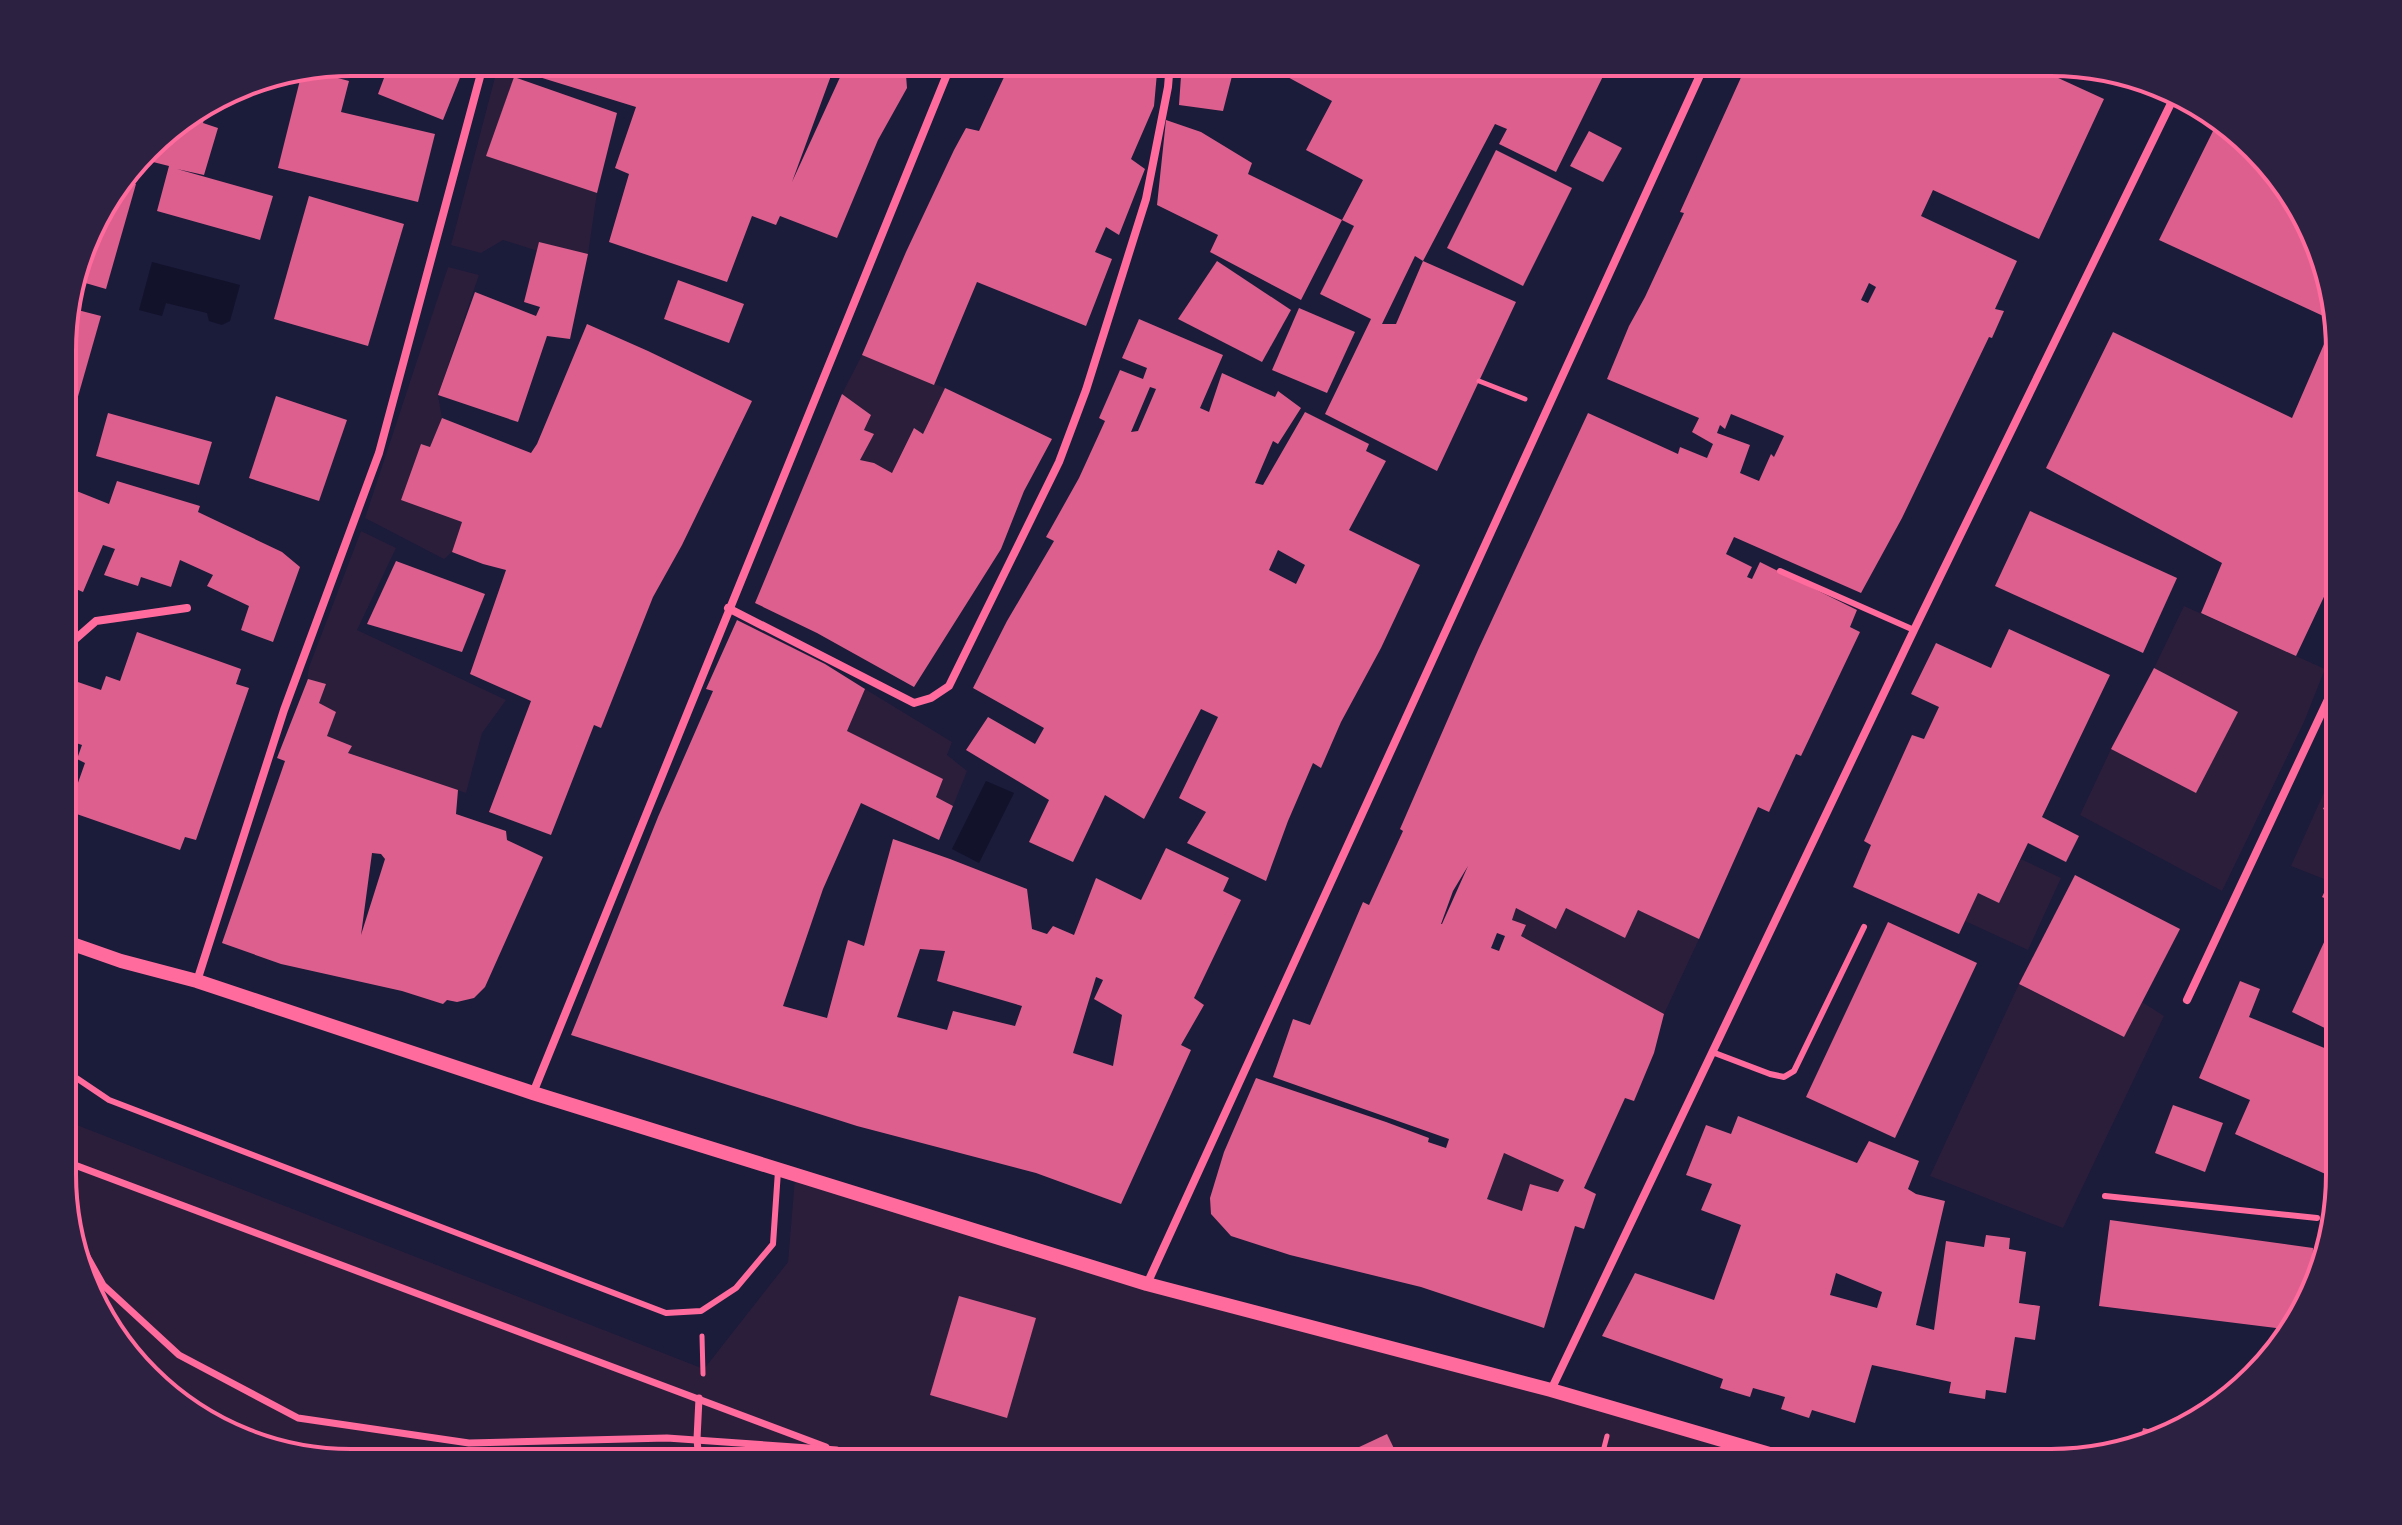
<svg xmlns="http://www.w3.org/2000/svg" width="2402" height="1525" viewBox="0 0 2402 1525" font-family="'Golos Text',sans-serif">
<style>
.green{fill:#2a1e3b}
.water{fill:#12122b}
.building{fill:#dd5f8e;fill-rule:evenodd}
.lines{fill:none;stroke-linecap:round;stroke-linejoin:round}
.path{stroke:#ff6b9d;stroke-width:5}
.service{stroke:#ff6b9d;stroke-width:6}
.pedestrian{stroke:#ff6b9d;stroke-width:7}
.minor{stroke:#ff6b9d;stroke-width:8}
.tertiary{stroke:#ff6b9d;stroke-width:14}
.rim{fill:none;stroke:#ff6b9d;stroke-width:4}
</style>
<rect width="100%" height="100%" fill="#1b1b3a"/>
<g class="green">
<polygon points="499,62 510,68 514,77 487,156 597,193 588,254 539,243 538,251 503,240 481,253 451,245"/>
<polygon points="1499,62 1539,62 1531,78"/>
<polygon points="448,267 479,275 438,395 442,418 430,447 421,444 401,500 462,522 452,552 444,559 365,518"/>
<polygon points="862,355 945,388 923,434 913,429 892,473 874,463 860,460 873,435 864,430 871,415 842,394"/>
<polygon points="361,531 396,548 357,630 506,700 482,733 466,793 348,753 352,746 327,736 319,703 326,685 307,681 309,667"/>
<polygon points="2184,606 2325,669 2304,722 2222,891 2080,815 2111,749 2196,792 2237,712 2154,668"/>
<polygon points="865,689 952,742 947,755 967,771 953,806 936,797 943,779 847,731"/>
<polygon points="2339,759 2339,776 2323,809 2339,817 2339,862 2329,881 2291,866"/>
<polygon points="2021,859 2061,878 2028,950 1965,921 1978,893 1999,903"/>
<polygon points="1516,908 1556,929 1566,908 1625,938 1638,910 1699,939 1664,1014 1521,936 1526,925 1512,920"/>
<polygon points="2019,984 2123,1037 2142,1002 2164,1016 2063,1228 1930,1176"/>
<polygon points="64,1120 704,1369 788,1262 795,1178 1797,1462 350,1463 275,1453 191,1415 110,1334 64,1212"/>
<polygon points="1504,1153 1564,1180 1558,1192 1530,1184 1522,1211 1487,1199"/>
</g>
<g class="water">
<polygon points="152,262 240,285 230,321 222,325 209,321 207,313 166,303 162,316 139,310"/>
<polygon points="986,781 1014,793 979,863 952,849"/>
</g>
<g class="building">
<polygon points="390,62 442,62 463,70 443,120 378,94"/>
<polygon points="512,62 836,62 792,182 847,62 905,62 907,88 878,140 837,238 780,216 776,225 752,216 727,282 609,242 629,174 615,168 636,107 510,68"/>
<polygon points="1011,62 1158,62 1154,106 1131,159 1145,169 1119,235 1106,227 1095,252 1112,259 1086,326 977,282 934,385 862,355 906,252 954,150 966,128 979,131"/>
<polygon points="1182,62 1239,62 1232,76 1223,111 1179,105"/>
<path d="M1260 62H1499L1531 78 1539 62H1610L1556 172 1499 144 1507 129 1495 124 1423 261 1516 302 1437 471 1325 414 1371 319 1320 294 1354 226 1342 220 1363 180 1306 150 1332 101ZM1415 256 1423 261 1396 324H1382Z"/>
<path d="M1748 62H2023L2104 99 2039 239 1933 190 1921 216 2017 261 1995 309 2004 311 1992 338 1989 337 1902 518 1861 593 1734 537 1726 554 1752 567 1747 577 1752 579 1760 562 1857 610 1850 627 1860 632 1801 756 1796 754 1769 812 1758 807 1699 939 1638 910 1625 938 1566 908 1556 929 1516 908 1512 920 1526 925 1521 936 1664 1014 1654 1053 1634 1101 1625 1098 1584 1188 1596 1194 1584 1229 1575 1226 1544 1328 1421 1287 1290 1255 1231 1236 1211 1214 1210 1198 1224 1152 1256 1078 1386 1122 1429 1138 1428 1142 1446 1148 1449 1139 1273 1077 1293 1019 1310 1025 1363 902 1369 905 1403 831 1400 829 1478 650 1588 413 1678 454 1680 447 1707 458 1713 444 1692 432 1699 418 1607 379 1629 326 1645 297 1684 213 1680 212ZM1869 283 1876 287 1868 303 1861 300ZM1731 414 1784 436 1774 457 1771 454 1759 481 1740 473 1750 445 1717 433 1720 425 1725 429ZM1468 866 1442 924H1441L1453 891ZM1497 933 1505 936 1499 951 1491 948ZM1504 1153 1564 1180 1558 1192 1530 1184 1522 1211 1487 1199Z"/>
<polygon points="308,70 349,81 341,112 435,134 418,202 278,168 302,72"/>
<polygon points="514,77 617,113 597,193 486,156"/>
<polygon points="208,104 203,123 218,128 204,175 177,169 273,196 260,240 157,211 169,166 141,159 160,134"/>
<polygon points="1166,120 1201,132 1252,163 1248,174 1342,220 1301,300 1210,252 1218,235 1157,205"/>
<polygon points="2215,127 2237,138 2301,206 2339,331 2339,565 2296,656 2201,613 2222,563 2046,468 2113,332 2292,418 2334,321 2159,240"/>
<polygon points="1589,131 1622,148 1603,182 1570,166"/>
<polygon points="1496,150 1572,188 1523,286 1447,248"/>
<polygon points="124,181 136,184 106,289 75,280 92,223"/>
<polygon points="309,196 404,224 368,346 274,319"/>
<polygon points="539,242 588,254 570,339 547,336 518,422 438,395 475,292 536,316 540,307 524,302"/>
<polygon points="1217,261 1291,310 1262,362 1178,319"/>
<polygon points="678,280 744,304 729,343 664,319"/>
<polygon points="66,307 101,316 71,421 64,419 64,313"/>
<polygon points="1299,308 1355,332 1327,393 1272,370"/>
<path d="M1139 319 1223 355 1200 408 1209 412 1222 373 1275 397 1278 391 1301 408 1278 444 1273 441 1255 483 1263 485 1305 412 1369 444 1366 451 1386 461 1349 530 1420 565 1381 648 1341 722 1321 768 1313 763 1288 821 1266 881 1187 843 1206 812 1179 798 1218 717 1201 709 1144 819 1105 795 1073 862 1029 842 1049 800 966 750 988 717 1035 744 1044 728 973 688 1007 621 1054 541 1046 537 1079 478 1105 421 1099 418 1120 370 1143 379 1147 368 1122 358ZM1150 387 1156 389 1138 431 1131 432ZM1278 550 1305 565 1296 584 1269 570Z"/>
<polygon points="587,324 648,351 752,401 682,545 653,597 601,728 594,725 551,835 489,812 531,701 470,674 506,570 483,564 452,552 462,522 401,500 421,444 430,447 442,418 531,453 537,444"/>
<polygon points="945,388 1052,439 1024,491 1001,549 914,687 817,633 755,603 842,394 871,415 864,430 874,434 860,460 874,463 892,473 914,428 923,434"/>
<polygon points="276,396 347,420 319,501 249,478"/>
<polygon points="108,413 212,442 199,485 96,456"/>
<polygon points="117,481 200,506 198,512 282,552 300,567 273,642 241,630 249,606 207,586 213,575 180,560 171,587 141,577 138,586 104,575 115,549 103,545 83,592 64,584 64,486 109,504"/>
<polygon points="2030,511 2177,578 2143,653 1995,586"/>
<polygon points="396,561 485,594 462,652 367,624"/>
<path d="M737 620 825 664 865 689 847 731 943 779 936 797 953 806 939 840 861 803 823 889 783 1006 827 1018 848 940 864 946 893 839 950 859 1027 889 1032 929 1047 934 1053 926 1074 935 1096 878 1141 900 1166 848 1229 878 1223 891 1241 900 1194 998 1204 1005 1181 1045 1191 1050 1121 1204 1036 1173 857 1126 571 1035 658 817 713 691 706 689ZM920 949 945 951 937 981 1022 1006 1015 1026 953 1011 947 1030 897 1017ZM1096 977 1103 980 1094 999 1122 1015 1113 1066 1073 1053Z"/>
<polygon points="2009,629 2110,675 2042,817 2079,836 2066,862 2028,843 1999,903 1978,893 1959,934 1853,887 1871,845 1864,841 1912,735 1924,739 1939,707 1911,694 1936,643 1991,668"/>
<polygon points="137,632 241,669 236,684 249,688 196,840 185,837 180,850 68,811 85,763 77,759 82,745 64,739 64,710 75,681 101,690 106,676 120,681"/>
<polygon points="2154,668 2238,712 2196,793 2111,749"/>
<path d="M308 679 326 684 319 703 336 712 327 736 352 746 348 753 458 790 456 814 506 831 507 840 543 857 485 987 474 998 457 1002 447 1000 443 1004 402 991 281 964 222 943 285 761 277 758ZM372 853 381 854 385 859 361 935Z"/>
<polygon points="2339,776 2339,817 2323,809"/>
<polygon points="2339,862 2339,905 2322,897"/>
<polygon points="2075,875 2180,929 2124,1037 2019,984"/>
<polygon points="1888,922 1977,963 1895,1138 1806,1097"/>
<polygon points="2331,927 2339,932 2339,1035 2292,1012"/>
<polygon points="2240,981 2260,989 2249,1017 2339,1054 2339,1180 2235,1134 2250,1100 2199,1078"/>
<polygon points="2173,1105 2223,1123 2205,1172 2155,1153"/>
<path d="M1738 1116 1857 1163 1869 1141 1919 1161 1908 1189 1916 1194 1945 1201 1916 1325 1934 1330 1946 1241 1984 1247 1986 1235 2010 1238 2009 1249 2026 1252 2019 1303 2040 1306 2035 1340 2015 1337 2006 1393 1986 1390 1985 1399 1949 1393 1951 1382 1872 1365 1855 1423 1812 1410 1809 1418 1781 1409 1785 1397 1753 1388 1750 1397 1720 1388 1723 1379 1602 1336 1635 1273 1714 1300 1741 1225 1701 1210 1712 1184 1686 1175 1706 1125 1731 1134ZM1836 1273 1882 1292 1877 1308 1830 1295Z"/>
<polygon points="2110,1220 2313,1248 2312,1273 2293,1330 2099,1306"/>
<polygon points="959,1296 1036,1318 1007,1418 930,1395"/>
<polygon points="2143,1428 2166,1433 2140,1441"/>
<polygon points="1387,1434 1401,1463 1325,1463"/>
</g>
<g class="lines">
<g class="path">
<polyline points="1479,381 1525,399"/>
<polyline points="702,1336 703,1374"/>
<polyline points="1600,1463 1607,1436"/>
</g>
<g class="service">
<polyline points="1780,571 1914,630"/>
<polyline points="1712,1052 1770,1074 1784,1077 1794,1071 1864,927"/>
<polyline points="64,1067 66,1071 109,1100 666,1313 701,1311 736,1288 773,1244 778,1171"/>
<polyline points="2105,1196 2317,1218"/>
</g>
<g class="pedestrian">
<polyline points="64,1161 826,1447"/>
<polyline points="70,1226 103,1285 179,1355 298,1418 469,1443 667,1438 837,1450 861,1463"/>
<polyline points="699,1398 697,1439 699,1463"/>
</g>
<g class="minor">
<polyline points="728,608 914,703 931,698 949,686 1059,462 1086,390 1146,199 1168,87 1170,62"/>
<polyline points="64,649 96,621 187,608"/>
<polyline points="197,981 284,710 379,453 484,62"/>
<polyline points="2187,1000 2339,676"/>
<polyline points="533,1093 952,62"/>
<polyline points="1147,1284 1706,62"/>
<polyline points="1551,1390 1914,630 2176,93"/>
</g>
<polyline class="tertiary" points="64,941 121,961 197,981 533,1093 1147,1284 1551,1390 1797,1462"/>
</g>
<path d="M0 0H2402V1525H0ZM351 76H2051A275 275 0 0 1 2326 351V1174A275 275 0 0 1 2051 1449H351A275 275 0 0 1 76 1174V351A275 275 0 0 1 351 76Z" fill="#2d2142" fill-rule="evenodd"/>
<path class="rim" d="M351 76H2051A275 275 0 0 1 2326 351V1174A275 275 0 0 1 2051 1449H351A275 275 0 0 1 76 1174V351A275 275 0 0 1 351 76Z"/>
</svg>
